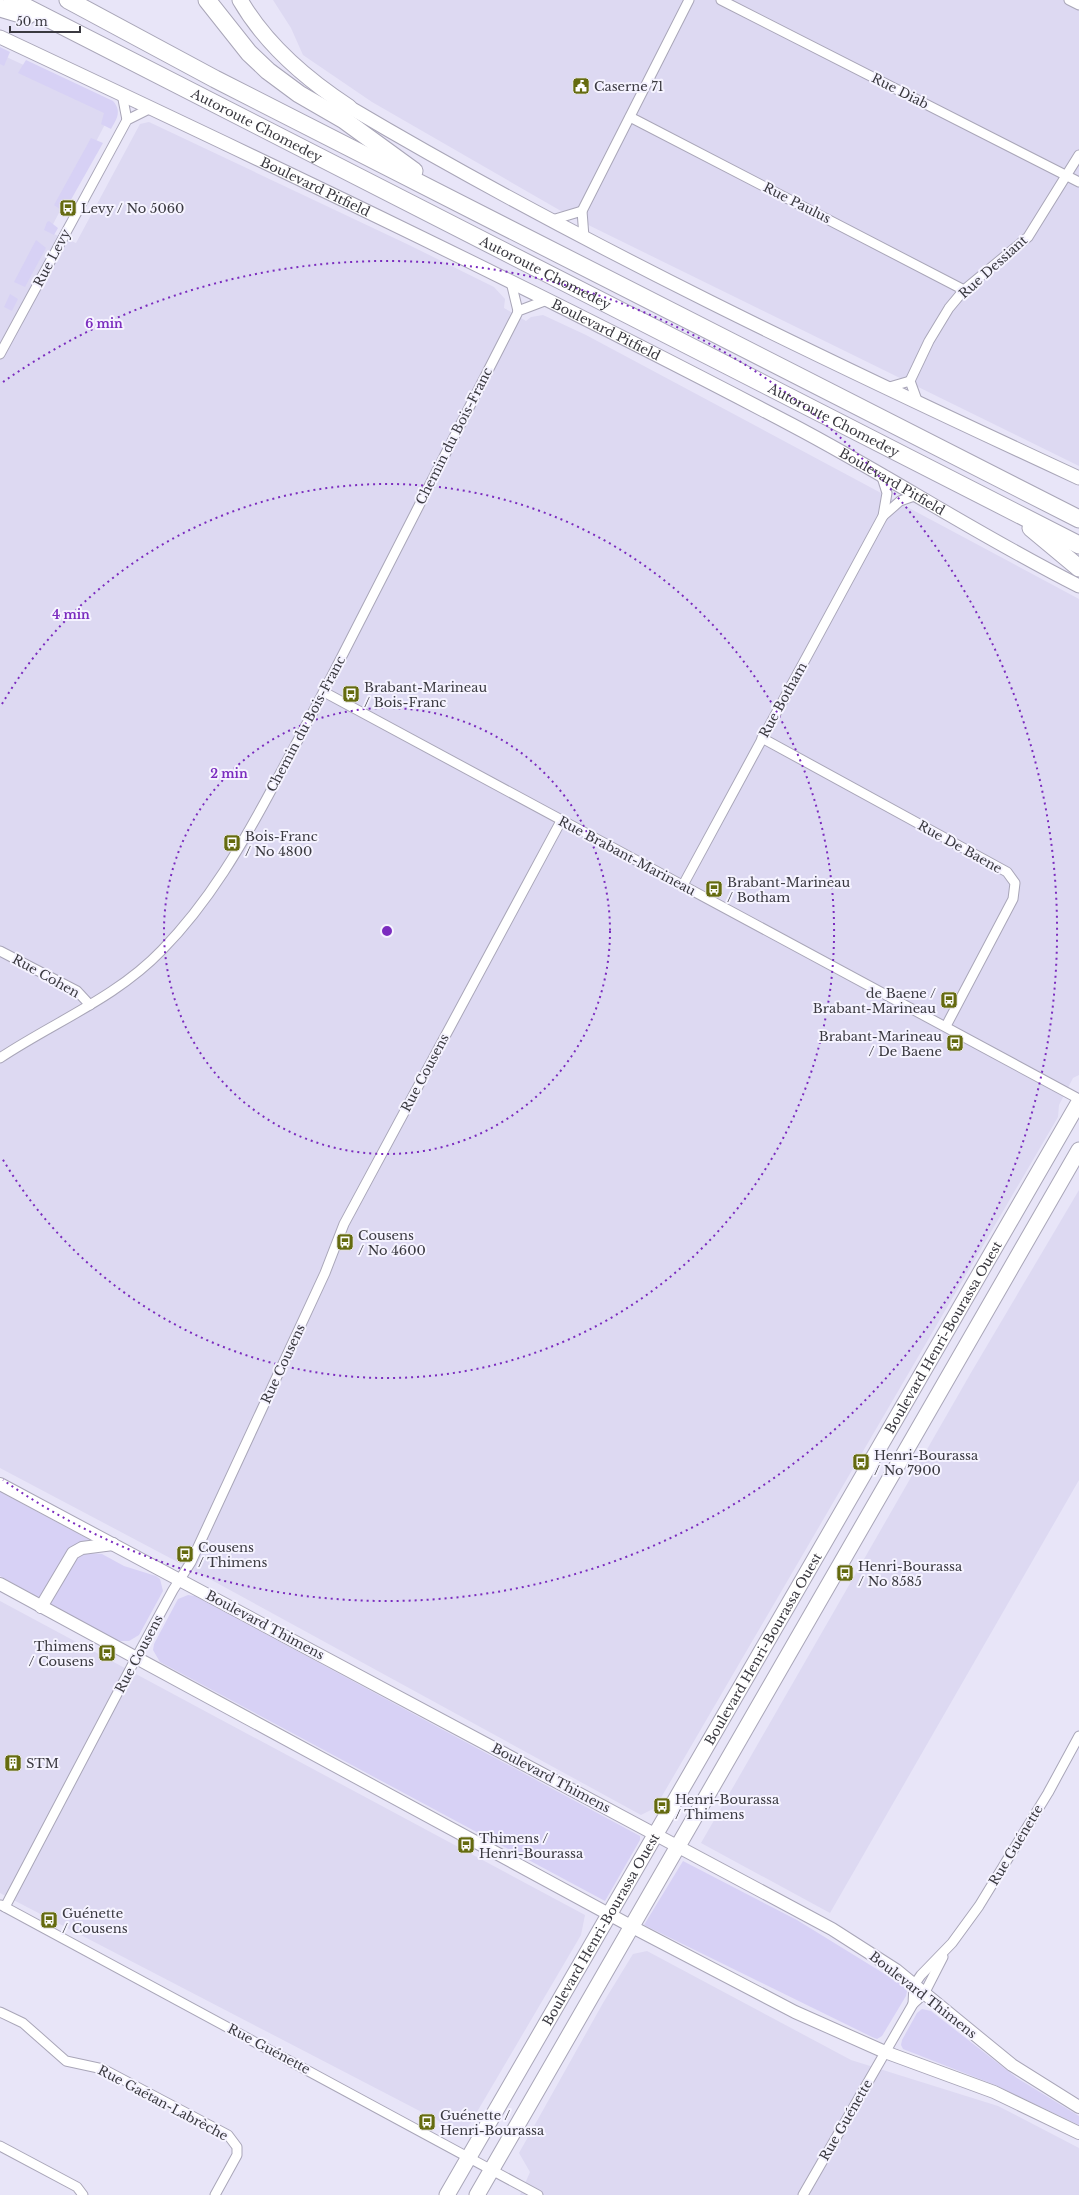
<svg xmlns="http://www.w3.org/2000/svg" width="1079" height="2195" viewBox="0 0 1079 2195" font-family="'Libre Baskerville',serif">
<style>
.built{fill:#ddd9f2}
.green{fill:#d7d1f5}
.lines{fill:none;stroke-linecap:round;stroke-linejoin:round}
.minor-casing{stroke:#a9a6b8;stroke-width:11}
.tertiary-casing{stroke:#a9a6b8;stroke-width:14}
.secondary-casing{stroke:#a9a6b8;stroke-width:15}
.primary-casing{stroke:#a9a6b8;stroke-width:17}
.motorway-casing{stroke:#a9a6b8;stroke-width:19}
.minor{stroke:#fff;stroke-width:9}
.tertiary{stroke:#fff;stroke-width:12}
.secondary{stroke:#fff;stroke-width:13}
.primary{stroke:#fff;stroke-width:15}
.motorway{stroke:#fff;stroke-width:17}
.ring{fill:none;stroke:#7b2cbf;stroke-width:2;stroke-dasharray:2 4}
.labels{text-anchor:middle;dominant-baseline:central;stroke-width:4;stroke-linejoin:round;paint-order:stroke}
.poi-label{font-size:13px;fill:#3a3940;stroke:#f5f3ff;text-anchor:start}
.street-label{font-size:13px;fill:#3a3940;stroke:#f5f3ff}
.centre{fill:#7b2cbf;stroke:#f5f3ff;stroke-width:2}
.ring-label{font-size:12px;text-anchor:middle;font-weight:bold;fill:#7b2cbf;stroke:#f5f3ff;stroke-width:4;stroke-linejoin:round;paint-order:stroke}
</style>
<rect width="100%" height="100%" fill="#e8e5f8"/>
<g class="built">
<polygon points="273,0 1079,0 1079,466 568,215 372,102 303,55 291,28"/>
<polygon points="0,54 114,107 49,232 76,243 140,124 149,122 409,245 494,287 505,299 504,308 526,321 531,317 543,315 586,335 1079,599 1079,1075 1073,1078 1059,1105 1058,1117 655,1808 641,1815 206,1577 0,1468"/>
<polygon points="1079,1190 1079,1480 830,1913 701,1843 972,1371"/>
<polygon points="0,1601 585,1915 581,1935 464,2134 0,1893"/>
<polygon points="647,1951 851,2060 998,2106 1079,2148 1079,2195 520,2195 530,2172 519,2153 603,2003 633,1954"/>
</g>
<g class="green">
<polygon points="0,47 10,52 4,66 0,64"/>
<path d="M26 60 113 101C122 111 117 119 111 129L101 124 104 113 18 73Z"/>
<polygon points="91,138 103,143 64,212 54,205"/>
<polygon points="49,221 58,228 54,235 44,230 47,222"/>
<polygon points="36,240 46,248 25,287 14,282"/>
<polygon points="10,294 18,299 12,311 4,307"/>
<polygon points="0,1492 90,1540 87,1553 102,1554 124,1566 156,1576 160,1579 163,1591 139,1635 129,1641 117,1641 0,1576"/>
<polygon points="188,1595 195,1596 640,1836 640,1840 605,1901 160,1662 153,1650 154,1644 178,1599"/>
<polygon points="683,1861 797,1920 901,1984 907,1991 906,1996 882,2036 877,2039 872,2037 644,1925"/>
<polygon points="922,2009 931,2011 1017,2078 1079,2116 1079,2125 995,2085 903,2049 901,2045 902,2040 917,2013"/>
</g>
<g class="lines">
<defs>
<g id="minor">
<polyline points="721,0 1079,182"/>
<polyline points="1069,0 1079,5"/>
<polyline points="122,94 127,120"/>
<polyline points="630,117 964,290"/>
<polyline points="552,220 582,211"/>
<polyline points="584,237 582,211 689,0"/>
<polyline points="511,282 518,311"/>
<polyline points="0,354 127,120 151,108"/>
<polyline points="886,388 910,381"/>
<polyline points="918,403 910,381 929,341 949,308 964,290 1028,237 1079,155"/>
<polyline points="883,516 900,501 917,495"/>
<polyline points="324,692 1079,1099"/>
<polyline points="762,738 1007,872 1015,883 1013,899 946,1026"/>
<polyline points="683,885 883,516 887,493 881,474"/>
<polyline points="0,951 77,991 90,1005"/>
<path d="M0 1058C54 1022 116 998 162 950 209 902 242 845 274 785 296 744 318 703 339 662 398 546 458 430 517 314L518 311 547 300"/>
<polyline points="1,1905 538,2195"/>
<polyline points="5,1907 136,1658 173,1590 191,1562 325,1273 344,1224 561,821"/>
<polyline points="913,2004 914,1985 921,1975 952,1943 979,1906 1048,1793 1079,1736"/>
<polyline points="0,2012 23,2023 66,2061 103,2069 228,2135 237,2147 237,2155 215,2195"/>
<polyline points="0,2146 77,2187 83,2195"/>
<polyline points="803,2195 913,2004 924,1994 943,1957"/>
</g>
<g id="tertiary">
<polyline points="0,1484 832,1929 896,1970 1012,2065 1079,2107"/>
<polyline points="0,1584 640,1931 795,2012 885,2052 994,2092 1079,2133"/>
<polyline points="41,1607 73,1553 82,1548 113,1544"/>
</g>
<g id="secondary">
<path id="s1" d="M0 37C266 162 532 288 792 425 889 476 981 537 1079 586"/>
<path d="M349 107C584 246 831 363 1079 478"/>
</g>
<g id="primary">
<path d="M240 0C266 45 306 79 349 107"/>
<path id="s2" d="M447 2195 1079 1102"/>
<polyline points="477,2195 1079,1150"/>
</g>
<g id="motorway">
<path id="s3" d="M12 0 1079 545"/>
<polyline points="68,0 215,79 1079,519"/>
<polyline points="207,0 249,53 268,71 299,94 344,120 414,171"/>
<polyline points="0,8 27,16"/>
<polyline points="1031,528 1079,568"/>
</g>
</defs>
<use href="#minor" class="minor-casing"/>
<use href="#tertiary" class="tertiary-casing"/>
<use href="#secondary" class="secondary-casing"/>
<use href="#primary" class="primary-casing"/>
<use href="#motorway" class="motorway-casing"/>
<use href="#minor" class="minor"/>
<use href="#tertiary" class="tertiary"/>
<use href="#secondary" class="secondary"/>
<use href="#primary" class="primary"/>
<use href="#motorway" class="motorway"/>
</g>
<g class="ring">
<circle cx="387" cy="931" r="223"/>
<path d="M2 704A447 447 0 1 1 2 1158"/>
<path d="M3 382A670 670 0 1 1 3 1480"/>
</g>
<defs>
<symbol id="civic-square" viewBox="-11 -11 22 22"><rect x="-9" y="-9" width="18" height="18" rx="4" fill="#656b0f" stroke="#f5f3ff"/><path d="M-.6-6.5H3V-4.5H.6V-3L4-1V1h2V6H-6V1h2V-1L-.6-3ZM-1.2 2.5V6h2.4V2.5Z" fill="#fff"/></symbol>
<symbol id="bus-square" viewBox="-11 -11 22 22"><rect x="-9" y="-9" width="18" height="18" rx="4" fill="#656b0f" stroke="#f5f3ff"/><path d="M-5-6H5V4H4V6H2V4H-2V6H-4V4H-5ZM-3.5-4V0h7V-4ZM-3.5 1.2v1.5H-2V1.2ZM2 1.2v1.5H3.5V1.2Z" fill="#fff"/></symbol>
<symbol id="building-square" viewBox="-11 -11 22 22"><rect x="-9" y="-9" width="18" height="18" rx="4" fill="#656b0f" stroke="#f5f3ff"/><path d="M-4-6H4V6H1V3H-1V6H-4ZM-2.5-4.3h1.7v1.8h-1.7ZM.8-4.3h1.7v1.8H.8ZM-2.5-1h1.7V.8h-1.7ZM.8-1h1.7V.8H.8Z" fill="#fff"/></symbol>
</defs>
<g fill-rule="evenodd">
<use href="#civic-square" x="571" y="76" width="20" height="20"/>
<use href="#bus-square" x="58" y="198" width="20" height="20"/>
<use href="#bus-square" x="341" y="684" width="20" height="20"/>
<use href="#bus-square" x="222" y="833" width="20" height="20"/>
<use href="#bus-square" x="704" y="879" width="20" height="20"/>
<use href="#bus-square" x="939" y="990" width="20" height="20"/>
<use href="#bus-square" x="945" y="1033" width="20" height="20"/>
<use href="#bus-square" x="335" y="1232" width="20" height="20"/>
<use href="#bus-square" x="851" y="1452" width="20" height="20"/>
<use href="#bus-square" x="175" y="1544" width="20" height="20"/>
<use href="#bus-square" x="835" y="1563" width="20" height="20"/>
<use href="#bus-square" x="97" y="1643" width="20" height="20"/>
<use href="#building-square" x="3" y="1753" width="20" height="20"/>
<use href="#bus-square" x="652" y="1796" width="20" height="20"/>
<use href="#bus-square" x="456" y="1835" width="20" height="20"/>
<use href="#bus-square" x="39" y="1910" width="20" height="20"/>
<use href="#bus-square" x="417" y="2112" width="20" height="20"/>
</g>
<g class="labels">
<g class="poi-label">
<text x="594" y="86">Caserne 71</text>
<text x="81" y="208">Levy / No 5060</text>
<text x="364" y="687">Brabant-Marineau<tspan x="364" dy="15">/ Bois-Franc</tspan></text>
<text x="245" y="836">Bois-Franc<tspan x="245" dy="15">/ No 4800</tspan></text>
<text x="727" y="882">Brabant-Marineau<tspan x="727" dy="15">/ Botham</tspan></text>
<text x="936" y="993" text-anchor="end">de Baene /<tspan x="936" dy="15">Brabant-Marineau</tspan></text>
<text x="942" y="1036" text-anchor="end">Brabant-Marineau<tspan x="942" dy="15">/ De Baene</tspan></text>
<text x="358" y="1235">Cousens<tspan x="358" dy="15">/ No 4600</tspan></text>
<text x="874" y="1455">Henri-Bourassa<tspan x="874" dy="15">/ No 7900</tspan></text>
<text x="198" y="1547">Cousens<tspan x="198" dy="15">/ Thimens</tspan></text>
<text x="858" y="1566">Henri-Bourassa<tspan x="858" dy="15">/ No 8585</tspan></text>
<text x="94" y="1646" text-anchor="end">Thimens<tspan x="94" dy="15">/ Cousens</tspan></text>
<text x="26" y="1763">STM</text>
<text x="675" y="1799">Henri-Bourassa<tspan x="675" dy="15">/ Thimens</tspan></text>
<text x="479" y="1838">Thimens /<tspan x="479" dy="15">Henri-Bourassa</tspan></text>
<text x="62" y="1913">Guénette<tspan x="62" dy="15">/ Cousens</tspan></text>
<text x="440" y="2115">Guénette /<tspan x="440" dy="15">Henri-Bourassa</tspan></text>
</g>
<g class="street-label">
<text transform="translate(900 91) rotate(27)">Rue Diab</text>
<text stroke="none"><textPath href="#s3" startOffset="275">Autoroute Chomedey</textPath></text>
<text stroke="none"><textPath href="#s1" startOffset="349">Boulevard Pitfield</textPath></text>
<text transform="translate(797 203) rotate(27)">Rue Paulus</text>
<text transform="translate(52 258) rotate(-62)">Rue Levy</text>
<text transform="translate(993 267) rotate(-42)">Rue Dessiant</text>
<text stroke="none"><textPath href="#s3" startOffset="599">Autoroute Chomedey</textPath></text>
<text stroke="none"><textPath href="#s1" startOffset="673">Boulevard Pitfield</textPath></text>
<text stroke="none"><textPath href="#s3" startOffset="923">Autoroute Chomedey</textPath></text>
<text transform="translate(454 436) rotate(-63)">Chemin du Bois-Franc</text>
<text stroke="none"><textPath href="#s1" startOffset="997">Boulevard Pitfield</textPath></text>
<text transform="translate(783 700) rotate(-61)">Rue Botham</text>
<text transform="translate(306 724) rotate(-62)">Chemin du Bois-Franc</text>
<text transform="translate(960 847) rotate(29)">Rue De Baene</text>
<text transform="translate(627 856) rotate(28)">Rue Brabant-Marineau</text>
<text transform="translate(46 976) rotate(29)">Rue Cohen</text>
<text transform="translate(425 1073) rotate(-62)">Rue Cousens</text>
<text stroke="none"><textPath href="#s2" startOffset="991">Boulevard Henri-Bourassa Ouest</textPath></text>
<text transform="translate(283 1364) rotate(-65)">Rue Cousens</text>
<text transform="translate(265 1625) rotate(28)">Boulevard Thimens</text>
<text stroke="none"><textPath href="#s2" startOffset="631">Boulevard Henri-Bourassa Ouest</textPath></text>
<text transform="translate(139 1654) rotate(-62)">Rue Cousens</text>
<text transform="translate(551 1778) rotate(28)">Boulevard Thimens</text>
<text transform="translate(1016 1845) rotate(-59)">Rue Guénette</text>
<text stroke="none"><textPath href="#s2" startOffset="307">Boulevard Henri-Bourassa Ouest</textPath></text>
<text transform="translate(923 1995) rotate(38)">Boulevard Thimens</text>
<text transform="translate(269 2049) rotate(28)">Rue Guénette</text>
<text transform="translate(163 2103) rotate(28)">Rue Gaétan-Labrèche</text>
<text transform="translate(846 2120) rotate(-60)">Rue Guénette</text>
</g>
</g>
<circle cx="387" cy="931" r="6" class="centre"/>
<g class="ring-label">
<text x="104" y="328">6 min</text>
<text x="71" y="619">4 min</text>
<text x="229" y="778">2 min</text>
</g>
<path d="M10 26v6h70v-6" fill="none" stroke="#3a3940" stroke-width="2"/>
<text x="16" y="26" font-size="12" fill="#3a3940" stroke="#f5f3ff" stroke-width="3" paint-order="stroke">50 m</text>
</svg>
